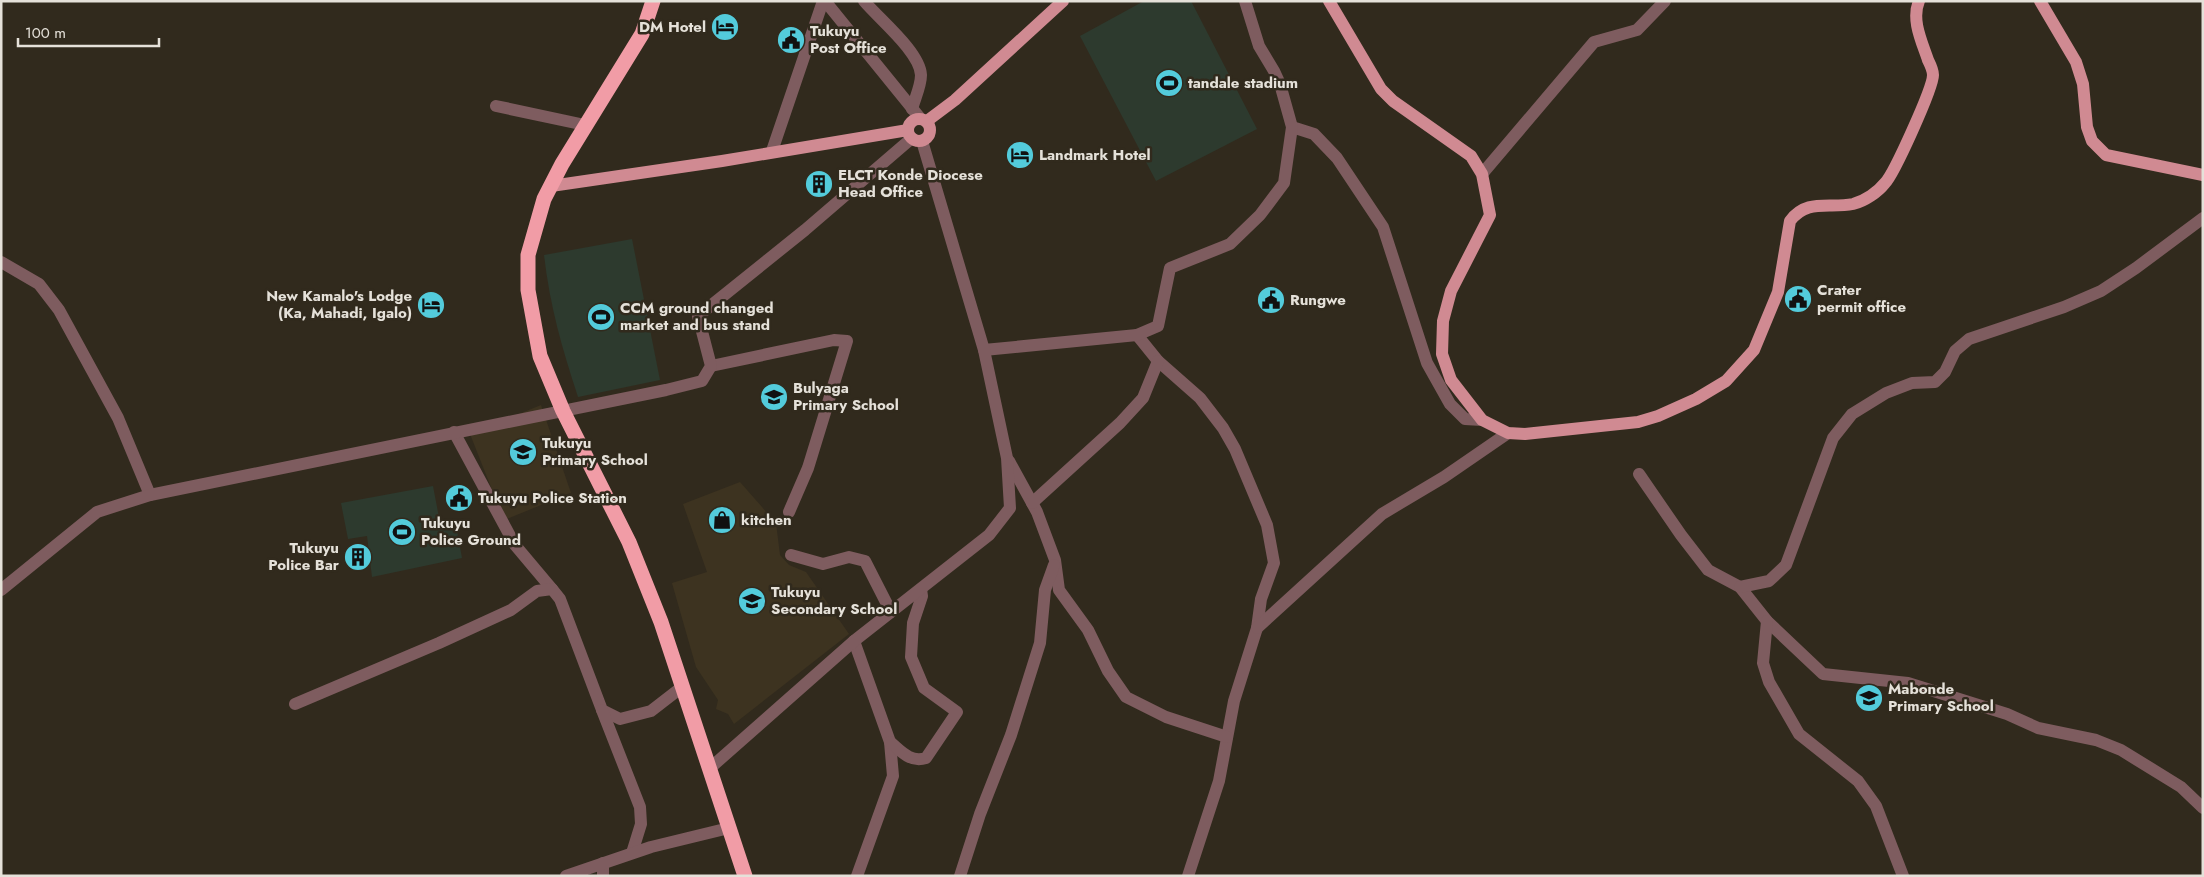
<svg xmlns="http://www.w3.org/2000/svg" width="2204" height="877" viewBox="0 0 2204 877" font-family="Jost,sans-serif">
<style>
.built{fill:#3d3320}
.green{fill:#2d3a2e}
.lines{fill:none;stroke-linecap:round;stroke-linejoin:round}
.minor{stroke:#7e5c5f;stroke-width:12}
.major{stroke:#d08a92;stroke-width:12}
.highway{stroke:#f19ca6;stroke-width:15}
.labels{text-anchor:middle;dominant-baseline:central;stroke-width:5;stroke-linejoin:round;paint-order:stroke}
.poi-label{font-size:15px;font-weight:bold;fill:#e5e1d9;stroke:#312a1d;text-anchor:start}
</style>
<rect width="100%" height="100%" fill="#312a1d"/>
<g class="built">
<polygon points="541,405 571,493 504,520 470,434"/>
<polygon points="740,482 776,523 780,555 789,565 806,572 849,634 734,724 728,714 716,709 718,700 696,667 672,583 707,572 683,504"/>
</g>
<g class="green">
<polygon points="1144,1 1191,1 1257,129 1156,181 1080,36"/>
<path d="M632 239 660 380 578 397C562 348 550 307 544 255Z"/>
<polygon points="433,486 441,528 456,525 462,558 372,577 367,536 348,539 341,503"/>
</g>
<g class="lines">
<g class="minor">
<polyline points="825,1 920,118"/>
<path d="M864 1C879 19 920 52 921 75 921 86 915 98 912 109"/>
<polyline points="496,106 585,125"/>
<polyline points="1292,127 1314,134 1337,158 1383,227 1427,363 1450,404 1465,419 1482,420"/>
<polyline points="772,151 823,1"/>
<polyline points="1482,174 1594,42 1637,30 1665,1"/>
<polyline points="1,262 39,284 59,310 118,418 150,495"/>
<polyline points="1137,335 1158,361 1200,398 1223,428 1235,449 1267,525 1274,563 1261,599 1257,628 1234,701 1219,781 1188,876"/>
<polyline points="984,350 1137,335 1158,326 1170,268 1230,244 1260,215 1284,183 1292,127 1280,84 1274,71 1259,46 1245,1"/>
<polyline points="711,366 834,340 847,341 808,468 789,512"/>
<polyline points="454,432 515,545 552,589"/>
<polyline points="1009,461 1037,512 1055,560 1059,590 1088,630 1108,671 1126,697 1166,717 1227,737"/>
<polyline points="1639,474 1681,535 1708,570 1740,587 1767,621 1823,674 1908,683 2007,714 2038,728 2096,740 2121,750 2181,787 2203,808"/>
<polyline points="1032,503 1120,423 1143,398 1158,361"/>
<polyline points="791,555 823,564 849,557 865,561 891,612"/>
<polyline points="1740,587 1769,581 1786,565 1833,438 1852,414 1886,393 1912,383 1935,382 1945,372 1955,351 1969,339 2064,307 2101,291 2136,268 2203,218"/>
<polyline points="1,590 97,512 150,495 666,390 702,381 711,366 698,316 805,230 912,138"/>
<polyline points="1767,621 1763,663 1769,682 1799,734 1858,781 1876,806 1903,876"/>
<polyline points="1257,628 1382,514 1444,477 1508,433"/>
<polyline points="854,641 890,742 893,776 857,876"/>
<polyline points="295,704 439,643 511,610 537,591 552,589 560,599 602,710 620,719 651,711 682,687"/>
<polyline points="602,710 640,807 641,824 632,853"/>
<path d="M890 742C901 751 910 763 926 758L957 712 924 688 911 657 913 623 922 596 921 589"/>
<polyline points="709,769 854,641 989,535 1010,508 1007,458 984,350 922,141"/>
<polyline points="603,863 603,876"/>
<polyline points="566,876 651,847 729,828"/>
<polyline points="960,876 980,814 1011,735 1040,643 1045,590 1054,565"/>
</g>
<g class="major">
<path d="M1329 1 1381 89 1393 101 1471 156 1482 174 1490 215 1451 291 1443 321 1442 354 1451 380 1482 420 1508 433 1525 434 1638 422 1658 416 1696 399 1726 381 1754 350 1778 292 1790 221C1807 198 1829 209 1853 204 1865 201 1878 192 1885 183 1894 174 1933 88 1933 75 1933 70 1930 64 1928 60 1922 42 1911 20 1919 1"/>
<polyline points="2040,1 2076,62 2083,84 2087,127 2092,141 2106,155 2203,175"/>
<circle cx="919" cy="130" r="11"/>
<polyline points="927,121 955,100 1063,1"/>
<polyline points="551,186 722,161 908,130"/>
</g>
<polyline class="highway" points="653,1 642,34 562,164 544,199 528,255 528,290 540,356 563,411 629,542 661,622 745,876"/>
</g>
<defs>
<symbol id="hotel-disc" viewBox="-11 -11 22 22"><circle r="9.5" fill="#53cbdb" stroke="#312a1d"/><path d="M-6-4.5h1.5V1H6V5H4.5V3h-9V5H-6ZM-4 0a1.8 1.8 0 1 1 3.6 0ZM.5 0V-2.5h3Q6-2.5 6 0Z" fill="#111"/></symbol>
<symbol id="civic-disc" viewBox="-11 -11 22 22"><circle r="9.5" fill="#53cbdb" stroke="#312a1d"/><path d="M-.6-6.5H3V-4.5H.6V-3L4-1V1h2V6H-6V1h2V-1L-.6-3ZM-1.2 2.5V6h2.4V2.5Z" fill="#111"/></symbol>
<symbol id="stadium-disc" viewBox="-11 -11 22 22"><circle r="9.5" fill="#53cbdb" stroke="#312a1d"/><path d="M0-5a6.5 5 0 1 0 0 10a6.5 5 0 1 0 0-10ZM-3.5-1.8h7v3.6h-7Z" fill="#111"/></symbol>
<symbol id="building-disc" viewBox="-11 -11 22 22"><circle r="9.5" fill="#53cbdb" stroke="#312a1d"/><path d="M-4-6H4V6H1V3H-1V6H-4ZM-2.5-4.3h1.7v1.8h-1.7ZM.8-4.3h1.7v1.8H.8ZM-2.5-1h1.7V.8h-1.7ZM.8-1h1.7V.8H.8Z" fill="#111"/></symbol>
<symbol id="school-disc" viewBox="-11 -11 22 22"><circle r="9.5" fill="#53cbdb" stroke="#312a1d"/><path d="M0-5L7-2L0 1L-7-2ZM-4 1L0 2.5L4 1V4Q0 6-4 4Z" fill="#111"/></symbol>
<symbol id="shop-disc" viewBox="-11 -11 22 22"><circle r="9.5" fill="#53cbdb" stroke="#312a1d"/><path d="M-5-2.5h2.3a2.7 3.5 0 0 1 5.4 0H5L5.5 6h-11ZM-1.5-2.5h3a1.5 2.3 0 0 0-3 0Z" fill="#111"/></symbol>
</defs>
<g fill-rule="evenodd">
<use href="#hotel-disc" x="709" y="11" width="32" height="32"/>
<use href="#civic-disc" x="775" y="24" width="32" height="32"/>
<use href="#stadium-disc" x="1153" y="67" width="32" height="32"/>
<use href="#hotel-disc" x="1004" y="139" width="32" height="32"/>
<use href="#building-disc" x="803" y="168" width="32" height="32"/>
<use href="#civic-disc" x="1782" y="283" width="32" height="32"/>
<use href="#civic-disc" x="1255" y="284" width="32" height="32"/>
<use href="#hotel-disc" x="415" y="289" width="32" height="32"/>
<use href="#stadium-disc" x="585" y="301" width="32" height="32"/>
<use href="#school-disc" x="758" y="381" width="32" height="32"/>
<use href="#school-disc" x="507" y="436" width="32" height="32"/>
<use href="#civic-disc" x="443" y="482" width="32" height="32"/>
<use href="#shop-disc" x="706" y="504" width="32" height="32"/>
<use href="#stadium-disc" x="386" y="516" width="32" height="32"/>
<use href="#building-disc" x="342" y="541" width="32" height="32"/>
<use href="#school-disc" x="736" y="585" width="32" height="32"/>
<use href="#school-disc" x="1853" y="682" width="32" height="32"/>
</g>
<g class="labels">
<g class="poi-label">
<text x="706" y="27" text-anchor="end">DM Hotel</text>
<text x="810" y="31">Tukuyu<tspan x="810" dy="17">Post Office</tspan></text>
<text x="1188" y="83">tandale stadium</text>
<text x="1039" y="155">Landmark Hotel</text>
<text x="838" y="175">ELCT Konde Diocese<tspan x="838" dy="17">Head Office</tspan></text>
<text x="1817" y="290">Crater<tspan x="1817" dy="17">permit office</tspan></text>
<text x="412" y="296" text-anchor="end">New Kamalo's Lodge<tspan x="412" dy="17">(Ka, Mahadi, Igalo)</tspan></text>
<text x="1290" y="300">Rungwe</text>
<text x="620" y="308">CCM ground changed<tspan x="620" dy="17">market and bus stand</tspan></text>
<text x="793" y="388">Bulyaga<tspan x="793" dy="17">Primary School</tspan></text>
<text x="542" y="443">Tukuyu<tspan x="542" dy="17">Primary School</tspan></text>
<text x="478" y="498">Tukuyu Police Station</text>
<text x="741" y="520">kitchen</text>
<text x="421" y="523">Tukuyu<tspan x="421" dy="17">Police Ground</tspan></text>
<text x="339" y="548" text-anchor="end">Tukuyu<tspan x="339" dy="17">Police Bar</tspan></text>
<text x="771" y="592">Tukuyu<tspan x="771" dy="17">Secondary School</tspan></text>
<text x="1888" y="689">Mabonde<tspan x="1888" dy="17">Primary School</tspan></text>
</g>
</g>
<rect width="2204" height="877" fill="none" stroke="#e5e1d9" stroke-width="5"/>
<path d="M18 38v8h141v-8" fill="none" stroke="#e5e1d9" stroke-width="2.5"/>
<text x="25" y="38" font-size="15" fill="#e5e1d9" stroke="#312a1d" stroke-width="4" paint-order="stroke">100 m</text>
</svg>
